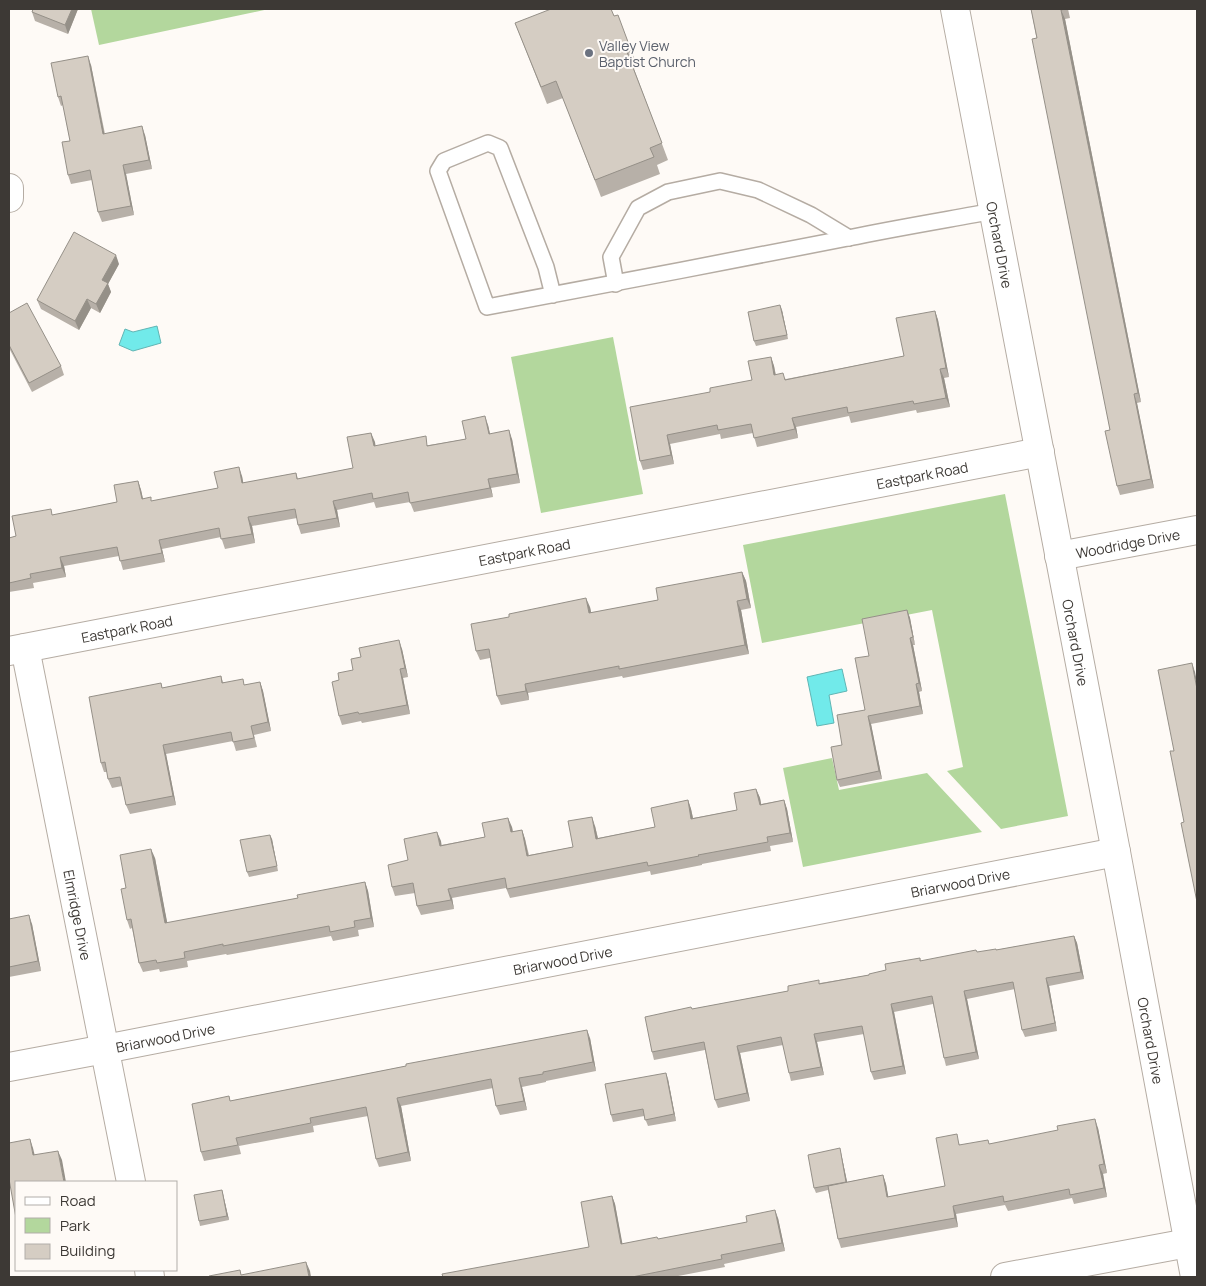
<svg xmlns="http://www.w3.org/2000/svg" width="1206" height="1286" viewBox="0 0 1206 1286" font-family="Manrope,sans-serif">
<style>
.green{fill:#b3d79d}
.water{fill:#71eaea;stroke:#61b5b4}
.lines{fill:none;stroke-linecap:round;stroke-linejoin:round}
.lane-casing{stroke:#b5aca3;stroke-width:18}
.street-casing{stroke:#b5aca3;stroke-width:30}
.secondary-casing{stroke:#b5aca3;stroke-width:30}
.lane{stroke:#fff;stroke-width:15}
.street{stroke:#fff;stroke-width:28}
.secondary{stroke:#fff;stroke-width:28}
.wall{fill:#b7b0a8}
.shaded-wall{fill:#959088}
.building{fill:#d5cdc3;stroke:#959088}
.worship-dot{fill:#6b7280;stroke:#fefaf6;stroke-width:2}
.labels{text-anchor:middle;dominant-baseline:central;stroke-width:4;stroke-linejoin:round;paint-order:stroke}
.worship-label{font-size:14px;fill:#5b616d;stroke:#fefaf6;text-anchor:start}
.street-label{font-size:14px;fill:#3d3935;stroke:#fefaf6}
</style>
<rect width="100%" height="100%" fill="#fefaf6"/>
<g class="green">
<polygon points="91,9 269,9 99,45"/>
<polygon points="613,337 643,494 541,513 511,357"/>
<polygon points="1005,494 1068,816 1001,829 947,771 963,767 932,610 762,643 743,545"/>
<polygon points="832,758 839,790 927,773 982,832 803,867 783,768"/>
</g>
<g class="water">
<polygon points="157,326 161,343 133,351 119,345 125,329 133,332"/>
<polygon points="842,669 847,691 829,695 834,723 817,726 807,677"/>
</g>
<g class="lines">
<defs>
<g id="lane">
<polyline points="616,284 611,257 638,208 668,192 720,181 758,190 811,215 849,238"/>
<path d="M553 295 546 267 500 148 488 143 444 161 438 171 487 307C607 285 728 261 848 238 896 228 945 220 994 211"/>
</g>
<g id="street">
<polyline points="9,188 9,198"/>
<path id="s1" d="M1059 556 1197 530"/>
<path id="s2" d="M25 648 131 1182"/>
<path id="s3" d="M9 651 1040 452"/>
<path id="s4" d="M9 1067 105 1049 1116 852"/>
<polyline points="149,1270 150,1277"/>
<polyline points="1005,1277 1188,1243"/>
</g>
<g id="secondary">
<path id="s5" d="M955 9 1116 852 1195 1277"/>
</g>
</defs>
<use href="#lane" class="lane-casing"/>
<use href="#street" class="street-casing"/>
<use href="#secondary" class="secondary-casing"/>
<use href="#lane" class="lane"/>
<use href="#street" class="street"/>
<use href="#secondary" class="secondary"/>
</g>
<g class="wall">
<polygon points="33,9 78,9 68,34 35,21 32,12"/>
<polygon points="1031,9 1068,9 1070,18 1065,19 1141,402 1137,403 1154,488 1120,495 1117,486 1110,430"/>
<polygon points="614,16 631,50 638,67 634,69 668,160 657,165 660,174 601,197 563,98 547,104 515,23"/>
<polygon points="91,65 105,134 145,135 152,169 126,174 134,215 102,222 98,212 92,180 71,184 68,175 70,141 63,105 61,106 58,97"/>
<polygon points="119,264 108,284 111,292 100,313 91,308 79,330 41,309 37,300"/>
<polygon points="782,310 788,339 756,346 754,341"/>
<polygon points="935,311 938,320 949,377 944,378 950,407 917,413 916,410 851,423 849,416 796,427 798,438 757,447 753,433 721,439 720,434 670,444 674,464 643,470 640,461 710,392 752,380 771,357 774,366 776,375 786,379 904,356"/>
<polygon points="9,313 61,366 64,375 32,392 9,348"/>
<polygon points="488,425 490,434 512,439 520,483 491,488 493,497 414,512 410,502 376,508 374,502 337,510 340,527 301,534 298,525 297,518 252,526 255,543 225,549 221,537 162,549 165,562 123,570 119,556 64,566 66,577 33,583 34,588 9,592 9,538 16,536 53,515 117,502 138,481 141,490 143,499 152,501 218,488 242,476 243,483 296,473 298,479 353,468 371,433 375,446 429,445 466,439"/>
<polygon points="742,572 746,581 751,608 741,610 749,654 623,678 622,676 528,693 529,700 501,705 497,696 490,658 480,660 476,651 590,607 591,613 658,600"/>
<polygon points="907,610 910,618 915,645 913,645 922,691 919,692 923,714 871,724 882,779 840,787 837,780 842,745 865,710 869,656"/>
<polygon points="402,649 408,677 403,678 410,714 362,723 361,721 342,725 339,716 339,680 353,670"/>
<polygon points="221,676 223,682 245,685 260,682 263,691 271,731 254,735 257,747 236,751 233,741 166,754 176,805 130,814 126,805 122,786 112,788 108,779 107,772 104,772 101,763 161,683 162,688"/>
<polygon points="756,789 760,798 761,804 784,800 787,809 793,842 770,846 771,851 702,864 702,865 651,875 650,871 510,898 506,888 452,898 454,909 421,915 417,906 415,893 395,896 392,887 408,860 441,841 441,845 485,837 512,827 513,832 522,830 525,839 529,855 573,847 595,826 598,838 655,827 688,800 691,809 693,818 737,810"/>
<polygon points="272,839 278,871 249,877 247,872"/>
<polygon points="155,858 167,923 298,898 365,882 368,891 374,927 358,930 359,936 333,941 331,936 227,955 226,954 187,961 188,967 160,972 159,969 143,972 139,963 132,928 130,929 127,920"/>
<polygon points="9,919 32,924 41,971 9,977"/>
<polygon points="1074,936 1077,943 1084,979 1049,986 1057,1031 1025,1037 1022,1030 1015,989 967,999 979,1059 946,1066 944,1058 933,1004 894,1012 906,1074 874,1080 871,1072 864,1034 817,1042 824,1075 791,1081 789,1073 783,1045 740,1053 750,1101 718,1108 715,1100 705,1050 654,1060 652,1052 692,1009 788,991 820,983 869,975 886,970 920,958 921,961 996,950"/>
<polygon points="590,1038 596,1071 546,1081 546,1082 522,1087 527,1110 500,1115 496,1106 493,1088 401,1106 411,1161 379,1167 376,1159 368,1116 313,1126 314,1132 239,1146 241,1154 204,1161 201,1152 229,1096 230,1101 406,1066"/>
<polygon points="668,1079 676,1121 648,1126 644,1116 613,1122 611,1115"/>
<polygon points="1098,1128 1107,1173 1103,1174 1107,1197 1074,1204 1072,1198 1008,1211 1005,1205 956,1214 958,1227 841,1248 838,1239 828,1190 816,1193 814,1188 841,1153 847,1182 883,1175 886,1184 888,1197 945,1186 960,1143 960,1145 989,1144"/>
<polygon points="222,1190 223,1194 229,1220 200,1226 199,1221"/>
<polygon points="612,1196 615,1204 622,1244 658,1239 778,1218 785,1251 724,1264 725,1267 673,1277 443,1277 589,1247"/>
</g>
<g class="shaded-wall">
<polygon points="72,9 78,9 68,34 65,25"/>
<polygon points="1061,10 1065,19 1141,402 1138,393"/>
<polygon points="88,56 91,65 106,143 103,134"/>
<polygon points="142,126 145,135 152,169 149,160"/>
<polygon points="123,165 126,174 134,215 131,206"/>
<polygon points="116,255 119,264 108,284 111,292 100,313 96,304 102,280"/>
<polygon points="87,299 91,308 79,330 75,321"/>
<polygon points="780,305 782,310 788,339 787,335"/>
<polygon points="935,311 938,320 949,377 946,368"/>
<polygon points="771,357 774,366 777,384 774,375"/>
<polygon points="940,369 944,378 950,407 946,398"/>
<polygon points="1134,394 1137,403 1154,488 1151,479"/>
<polygon points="485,416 488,425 492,443 489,434"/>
<polygon points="792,418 796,427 798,438 795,429"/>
<polygon points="509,430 512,439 520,483 517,474"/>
<polygon points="371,433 375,442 377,455 374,446"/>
<polygon points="667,435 670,444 674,464 671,455"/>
<polygon points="239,467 242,476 245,492 242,483"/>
<polygon points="488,479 491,488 493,497 490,488"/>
<polygon points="138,481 141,490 145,508 142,499"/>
<polygon points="333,501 337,510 340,527 337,518"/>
<polygon points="248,517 252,526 255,543 252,534"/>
<polygon points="159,540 162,549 165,562 162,553"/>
<polygon points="60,557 64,566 66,577 62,568"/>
<polygon points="742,572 746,581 751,608 747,599"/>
<polygon points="586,598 590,607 593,622 589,613"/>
<polygon points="737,601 741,610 749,654 745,645"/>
<polygon points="907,610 910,618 915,645 913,637"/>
<polygon points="910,638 913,645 922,691 919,683"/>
<polygon points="399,640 402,649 408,677 405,668"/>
<polygon points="1192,663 1195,672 1197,682 1197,689"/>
<polygon points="400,669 403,678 410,714 407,705"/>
<polygon points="260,682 263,691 271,731 268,722"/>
<polygon points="525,684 528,693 529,700 526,691"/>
<polygon points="916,684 919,692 923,714 920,706"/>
<polygon points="868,716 871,724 882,779 879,771"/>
<polygon points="163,745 166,754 176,805 173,796"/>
<polygon points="756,789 760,798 763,814 760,805"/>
<polygon points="688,800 691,809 695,828 691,819"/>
<polygon points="784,800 787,809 793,842 790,833"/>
<polygon points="592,817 595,826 600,848 596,839"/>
<polygon points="508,818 512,827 514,841 511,832"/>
<polygon points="522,830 525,839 530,865 527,856"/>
<polygon points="437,832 441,841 443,855 440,846"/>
<polygon points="270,835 272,839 278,871 277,866"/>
<polygon points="151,849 155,858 169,932 165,923"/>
<polygon points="365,882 368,891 374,927 371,918"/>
<polygon points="448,889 452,898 454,909 451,900"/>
<polygon points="29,915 32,924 41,971 38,961"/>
<polygon points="1074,936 1077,943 1084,979 1081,972"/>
<polygon points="1046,978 1049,986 1057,1031 1055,1023"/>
<polygon points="964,991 967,999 979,1059 976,1052"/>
<polygon points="891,1004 894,1012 906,1074 903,1066"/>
<polygon points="587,1030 590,1038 596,1071 593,1062"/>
<polygon points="814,1034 817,1042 824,1075 821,1067"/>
<polygon points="737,1046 740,1053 750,1101 747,1093"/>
<polygon points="666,1073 668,1079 676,1121 674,1114"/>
<polygon points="519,1078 522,1087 527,1110 524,1101"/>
<polygon points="397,1098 401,1106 411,1161 408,1152"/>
<polygon points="1095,1119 1098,1128 1107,1173 1104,1164"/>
<polygon points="30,1139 33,1148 37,1165 33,1155"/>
<polygon points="840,1148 841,1153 848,1186 846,1182"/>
<polygon points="58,1151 62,1160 66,1182 64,1182"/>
<polygon points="1099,1165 1103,1174 1107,1197 1104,1188"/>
<polygon points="883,1175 886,1184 890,1206 887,1197"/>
<polygon points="222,1190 223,1194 229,1220 227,1216"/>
<polygon points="612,1196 615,1204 624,1252 621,1244"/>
<polygon points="953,1206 956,1214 958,1227 955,1218"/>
<polygon points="775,1210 778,1218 785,1251 782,1243"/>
<polygon points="306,1262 310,1271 311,1277 309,1277"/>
</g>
<g class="building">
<polygon points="33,9 72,9 65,25 32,12"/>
<polygon points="551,9 611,9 614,16 618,15 631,50 627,52 662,143 650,148 654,157 595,180 556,81 541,87 515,23"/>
<polygon points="1031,9 1065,9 1061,10 1138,393 1134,394 1151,479 1117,486 1105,431 1110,430 1032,39 1037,38"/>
<polygon points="88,56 103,134 142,126 149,160 123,165 131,206 98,212 90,170 68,175 62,142 70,141 61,96 58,97 51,63"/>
<polygon points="74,232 116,255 102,280 108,283 96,304 87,299 75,321 37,300"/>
<polygon points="27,303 61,366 29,383 9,345 9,313"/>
<polygon points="780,305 787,335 754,341 748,312"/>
<polygon points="935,311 946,368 940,369 946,398 914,404 913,401 848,413 847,407 792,418 795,429 754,438 751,424 718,430 717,425 667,435 671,455 640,461 630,407 710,392 710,388 752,380 748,361 771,357 774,375 783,373 785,380 904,356 896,318"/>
<polygon points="485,416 489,434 509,430 517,474 488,479 490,488 410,503 408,492 373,499 372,493 333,501 337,518 298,525 295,509 248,517 252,534 221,539 219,528 159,540 162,553 120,561 117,547 60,557 62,568 30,574 31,578 9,583 9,538 16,536 12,516 51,509 52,515 117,502 114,485 138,481 142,499 151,497 151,501 218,488 214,472 239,467 242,483 296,473 297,479 353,468 347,437 371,433 374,446 426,436 427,446 466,439 462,421"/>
<polygon points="742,572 747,599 737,601 745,645 619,669 619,666 525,684 526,691 497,696 489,649 476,651 471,624 509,617 509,614 586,598 589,613 658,600 656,588"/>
<polygon points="907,610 913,637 910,638 919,683 916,684 920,706 868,716 879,771 837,780 831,747 842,745 837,715 865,710 855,658 869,656 862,619"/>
<polygon points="399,640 405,668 400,669 407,705 359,714 358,712 339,716 332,682 339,680 338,673 353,670 351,659 361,657 359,648"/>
<polygon points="1192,663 1197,689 1197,902 1181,823 1184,822 1170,751 1174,751 1158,670"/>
<polygon points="221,676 222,683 243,679 244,685 260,682 268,722 251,726 254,738 233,742 231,732 163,745 173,796 126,805 120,777 108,779 105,762 101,763 89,697 161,683 162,688"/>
<polygon points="756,789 760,805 784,800 790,833 767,837 768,842 698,855 699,856 648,866 647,862 507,889 505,878 448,889 451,900 417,906 413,883 392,887 388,865 408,860 404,839 437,832 440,846 485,837 482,823 508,818 511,832 522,830 527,856 573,847 568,821 592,817 596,839 655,827 651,808 688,800 691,819 737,810 734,793"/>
<polygon points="270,835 277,866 247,872 240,840"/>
<polygon points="151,849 165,923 298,898 297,895 365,882 371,918 354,921 355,927 330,932 329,926 223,946 223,944 184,952 185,958 157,963 156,960 139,963 131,919 127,920 121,889 126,888 120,855"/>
<polygon points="29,915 38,961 9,967 9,919"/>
<polygon points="1074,936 1081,972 1046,978 1055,1023 1022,1030 1013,982 964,991 976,1052 944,1058 932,996 891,1004 903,1066 871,1072 862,1026 814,1034 821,1067 789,1073 781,1037 737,1046 747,1093 715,1100 704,1042 652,1052 645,1017 691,1007 692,1009 788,991 788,986 819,980 819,984 869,975 869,974 886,970 885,964 920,958 920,961 976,950 977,952 996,949 996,950"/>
<polygon points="587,1030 593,1062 543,1072 543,1074 519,1078 524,1101 496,1106 491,1079 397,1098 408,1152 376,1159 366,1107 310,1118 311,1123 236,1138 238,1145 201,1152 192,1104 229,1096 230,1101 406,1066 406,1064"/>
<polygon points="666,1073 674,1114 645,1120 643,1109 611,1115 605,1084"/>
<polygon points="1095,1119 1104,1164 1099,1165 1104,1188 1070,1195 1069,1189 1004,1202 1003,1196 953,1206 955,1218 838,1239 828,1186 883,1175 887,1197 945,1186 936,1138 957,1134 959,1145 988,1140 989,1144 1058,1130 1057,1126"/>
<polygon points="30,1139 33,1155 58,1151 64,1182 16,1182 16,1218 9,1179 9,1143"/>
<polygon points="840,1148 846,1182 814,1188 808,1155"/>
<polygon points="222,1190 227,1216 199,1221 194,1195"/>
<polygon points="612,1196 621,1244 657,1237 658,1239 747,1222 746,1216 775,1210 782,1243 721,1255 722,1259 632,1277 443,1277 442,1274 589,1247 581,1202"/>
<polygon points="306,1262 309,1277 210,1277 209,1276 240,1270 241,1275"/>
</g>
<circle class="worship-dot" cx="589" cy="53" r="5"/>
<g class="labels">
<g class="worship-label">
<text x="599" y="45">Valley View<tspan x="599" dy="16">Baptist Church</tspan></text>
</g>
<g class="street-label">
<text stroke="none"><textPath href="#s5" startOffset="240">Orchard Drive</textPath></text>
<text stroke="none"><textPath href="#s3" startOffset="930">Eastpark Road</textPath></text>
<text stroke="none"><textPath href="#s1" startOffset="70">Woodridge Drive</textPath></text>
<text stroke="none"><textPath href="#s3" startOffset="525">Eastpark Road</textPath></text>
<text stroke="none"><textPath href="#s3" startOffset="120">Eastpark Road</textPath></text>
<text stroke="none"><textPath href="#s5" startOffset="645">Orchard Drive</textPath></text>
<text stroke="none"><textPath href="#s4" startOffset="969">Briarwood Drive</textPath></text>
<text stroke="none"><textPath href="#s2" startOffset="272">Elmridge Drive</textPath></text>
<text stroke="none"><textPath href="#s4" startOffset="564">Briarwood Drive</textPath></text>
<text stroke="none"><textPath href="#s4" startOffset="159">Briarwood Drive</textPath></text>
<text stroke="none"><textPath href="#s5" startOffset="1050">Orchard Drive</textPath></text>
</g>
</g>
<rect width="1206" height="1286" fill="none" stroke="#3d3935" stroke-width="20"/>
<rect x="15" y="1181" width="162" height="90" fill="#fefaf6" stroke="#b1ada9"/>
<rect x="25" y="1197" width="25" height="8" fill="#ffffff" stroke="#b1ada9"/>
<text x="60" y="1206" font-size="15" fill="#3d3935">Road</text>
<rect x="25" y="1218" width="25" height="15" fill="#b3d79d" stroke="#b1ada9"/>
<text x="60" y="1231" font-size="15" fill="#3d3935">Park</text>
<rect x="25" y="1244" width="25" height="15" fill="#d5cdc3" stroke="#b1ada9"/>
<text x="60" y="1256" font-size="15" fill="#3d3935">Building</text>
</svg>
